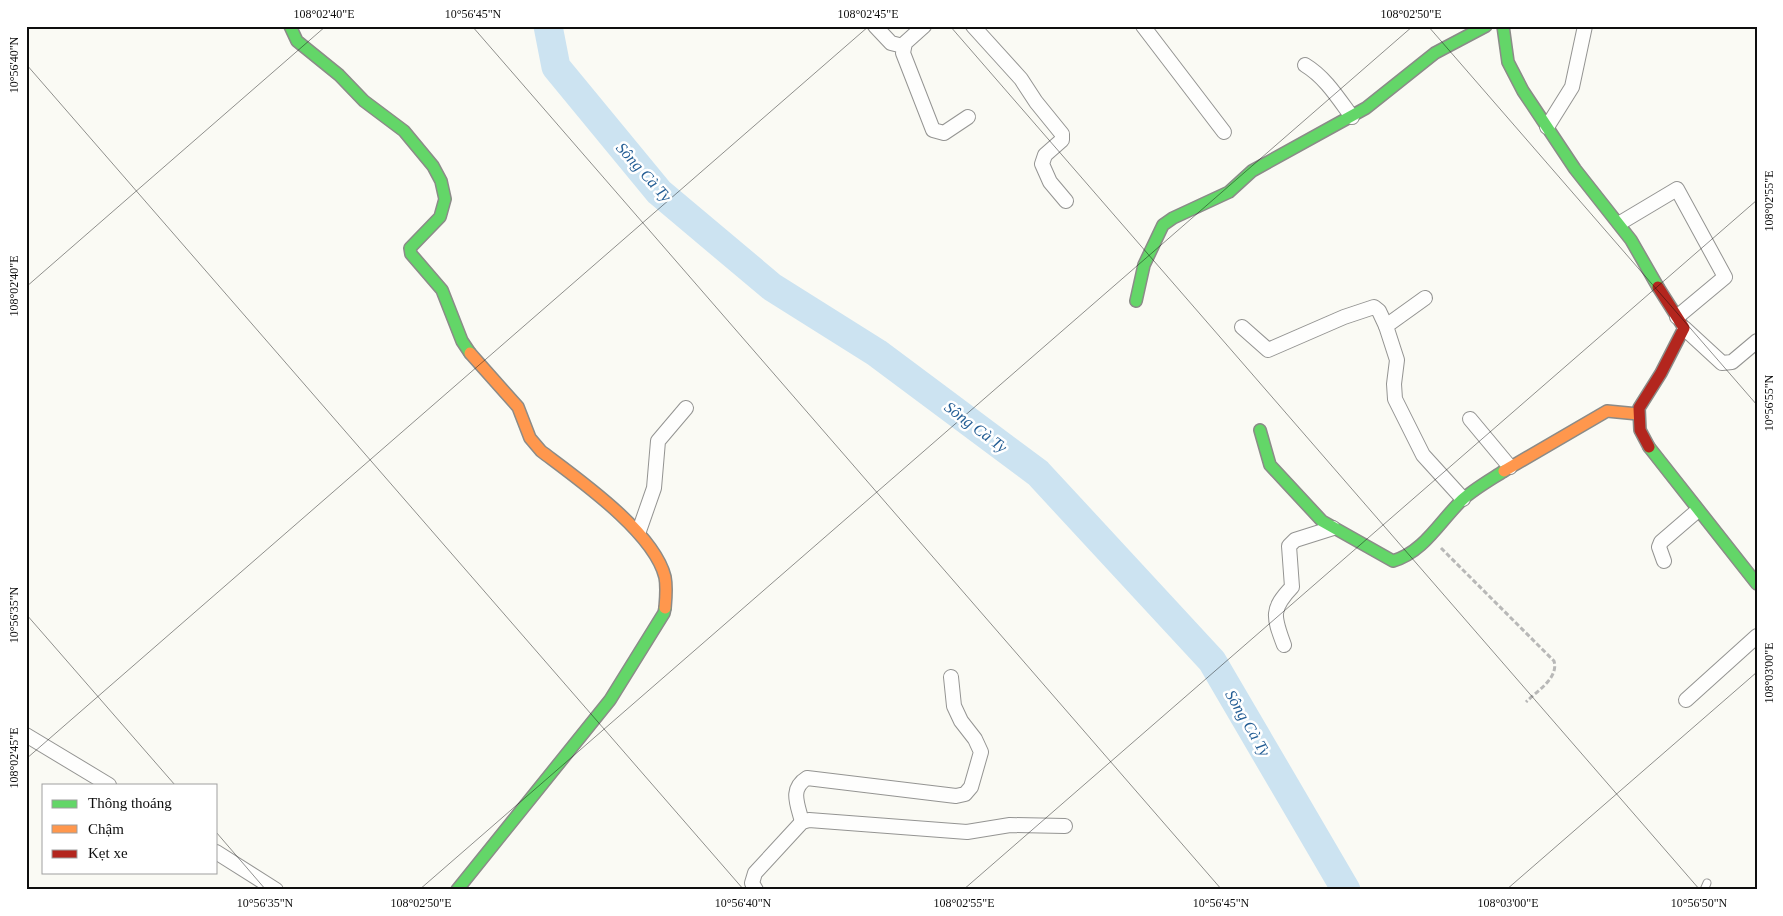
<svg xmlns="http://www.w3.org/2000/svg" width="1783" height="916" viewBox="0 0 1783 916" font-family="Georgia,serif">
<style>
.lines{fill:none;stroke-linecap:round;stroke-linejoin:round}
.river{stroke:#cce3f1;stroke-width:29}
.lane-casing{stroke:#949492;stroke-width:9}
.street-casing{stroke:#949492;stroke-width:16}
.fast-casing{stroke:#8b8b88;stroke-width:14}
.slow-casing{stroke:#8b8b88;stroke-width:14}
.jam-casing{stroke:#8b8b88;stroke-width:14}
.path{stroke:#b8b8b7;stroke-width:3;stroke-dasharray:5 2.5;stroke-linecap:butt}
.lane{stroke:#fefefd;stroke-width:7}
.street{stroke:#fefefd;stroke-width:14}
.fast{stroke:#63d668;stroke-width:11}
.slow{stroke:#ff974d;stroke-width:11}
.jam{stroke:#b3261e;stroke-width:11}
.ticks{fill:none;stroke:#0e0e0e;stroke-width:1;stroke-opacity:0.45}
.labels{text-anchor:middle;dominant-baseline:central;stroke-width:5;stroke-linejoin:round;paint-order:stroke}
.water-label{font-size:16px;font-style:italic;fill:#235d94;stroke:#fff}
.neatline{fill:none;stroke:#0e0e0e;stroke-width:2}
.ticks-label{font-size:12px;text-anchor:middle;fill:#0e0e0e}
</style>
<rect width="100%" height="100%" fill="#fafaf4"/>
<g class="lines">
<polyline class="river" points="548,26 556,67 659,192 772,287 877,353 1038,473 1212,661 1346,890"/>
<defs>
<polyline id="lane" points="1704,890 1707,883"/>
<g id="street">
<polyline points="875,26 891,43 903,46"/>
<polyline points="924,26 905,43 903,53 933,130 944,133 968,117"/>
<polyline points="973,26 1021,79 1036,102 1062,134 1062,140 1045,155 1042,164 1050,182 1066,201"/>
<polyline points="1143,26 1224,132"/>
<path d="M1305 65C1325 77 1338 98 1352 117"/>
<polyline points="1547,127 1572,87 1585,26"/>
<polyline points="1620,223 1677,189 1725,277 1677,317"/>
<polyline points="1425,298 1386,326 1397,360 1394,384 1395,399 1423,455 1463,499"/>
<polyline points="1242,327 1268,350 1344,317 1374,307 1379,311 1386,326"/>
<polyline points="1684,328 1722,363 1732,362 1757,341"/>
<polyline points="1470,419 1510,467"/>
<polyline points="639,531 654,488 658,441 686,408"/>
<polyline points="1664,561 1659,547 1661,542 1697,511"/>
<path d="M1284 645C1273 616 1271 609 1292 587L1289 546 1295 540 1333 528"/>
<polyline points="1686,700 1757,636"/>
<polyline points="26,735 109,785"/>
<path d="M802 822C798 805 789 789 807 778L956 796 965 794 971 787 981 752 975 739 961 721 954 706 951 677"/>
<polyline points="216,852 276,890"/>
<polyline points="756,890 752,883 755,873 802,822 809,820 967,832 1010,825 1065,826"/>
</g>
<g id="fast">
<polyline points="290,26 297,41 339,75 364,101 404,131 433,166 441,181 445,199 440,217 410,248 411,254 442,290 462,341 470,353"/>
<polyline points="1503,26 1508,62 1523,91 1575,169 1631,240 1658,287"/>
<polyline points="1136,301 1144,265 1163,225 1173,218 1229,192 1252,171 1366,108 1435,53 1486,26"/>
<path d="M1260 430 1270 465 1322 521 1393 561C1424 552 1440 521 1462 500 1474 489 1490 480 1504 471"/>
<polyline points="1649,447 1757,584"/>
<polyline points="457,890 610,700 664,613 665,608"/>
</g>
<g id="slow">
<path d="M470 353 518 407 530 438 541 451C578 479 654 532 665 577 667 587 666 597 665 608"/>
<polyline points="1504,471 1607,411 1638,414"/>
</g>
<polyline id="jam" points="1649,447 1640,430 1639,408 1661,373 1684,328 1658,287"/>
</defs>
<use href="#lane" class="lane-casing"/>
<use href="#street" class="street-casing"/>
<use href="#fast" class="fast-casing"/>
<use href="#slow" class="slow-casing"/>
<use href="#jam" class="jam-casing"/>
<path class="path" d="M1441 548 1554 661C1559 678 1537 691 1526 702"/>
<use href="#lane" class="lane"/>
<use href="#street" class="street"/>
<use href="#fast" class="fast"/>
<use href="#slow" class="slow"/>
<use href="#jam" class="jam"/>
</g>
<path class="ticks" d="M472 26 1222 890M950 26 1700 890M1428 26 1757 405M26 64 744 890M26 287 326 26M26 614 175 785M26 759 869 26M216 832 266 890M419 890 1413 26M963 890 1757 200M1506 890 1757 672"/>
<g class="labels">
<g class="water-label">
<text transform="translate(644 172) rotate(48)">Sông Cà Ty</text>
<text transform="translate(976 427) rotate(37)">Sông Cà Ty</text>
<text transform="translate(1248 723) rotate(60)">Sông Cà Ty</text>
</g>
</g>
<rect width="1783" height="916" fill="none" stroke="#ffffff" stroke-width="55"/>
<rect x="42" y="784" width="175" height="90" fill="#ffffff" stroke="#9f9f9f"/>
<rect x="52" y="800" width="25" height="8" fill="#63d668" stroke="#9f9f9f"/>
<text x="88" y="808" font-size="15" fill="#0e0e0e">Thông thoáng</text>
<rect x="52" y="825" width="25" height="8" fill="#ff974d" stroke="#9f9f9f"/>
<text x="88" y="834" font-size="15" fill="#0e0e0e">Chậm</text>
<rect x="52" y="850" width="25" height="8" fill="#b3261e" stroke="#9f9f9f"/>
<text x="88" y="858" font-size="15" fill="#0e0e0e">Kẹt xe</text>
<rect x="28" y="28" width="1728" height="860" class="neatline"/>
<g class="ticks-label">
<text x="324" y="18">108°02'40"E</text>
<text x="473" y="18">10°56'45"N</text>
<text x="868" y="18">108°02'45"E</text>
<text x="1411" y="18">108°02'50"E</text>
<text transform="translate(14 65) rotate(-90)" y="4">10°56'40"N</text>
<text transform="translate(1769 201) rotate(-90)" y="4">108°02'55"E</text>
<text transform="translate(14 286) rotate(-90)" y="4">108°02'40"E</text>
<text transform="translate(1769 403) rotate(-90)" y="4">10°56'55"N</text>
<text transform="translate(14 615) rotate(-90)" y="4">10°56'35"N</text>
<text transform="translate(1769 673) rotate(-90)" y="4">108°03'00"E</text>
<text transform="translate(14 758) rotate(-90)" y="4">108°02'45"E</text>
<text x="265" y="907">10°56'35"N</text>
<text x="421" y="907">108°02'50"E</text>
<text x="743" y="907">10°56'40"N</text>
<text x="964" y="907">108°02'55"E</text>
<text x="1221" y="907">10°56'45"N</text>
<text x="1508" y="907">108°03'00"E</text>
<text x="1699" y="907">10°56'50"N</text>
</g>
</svg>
